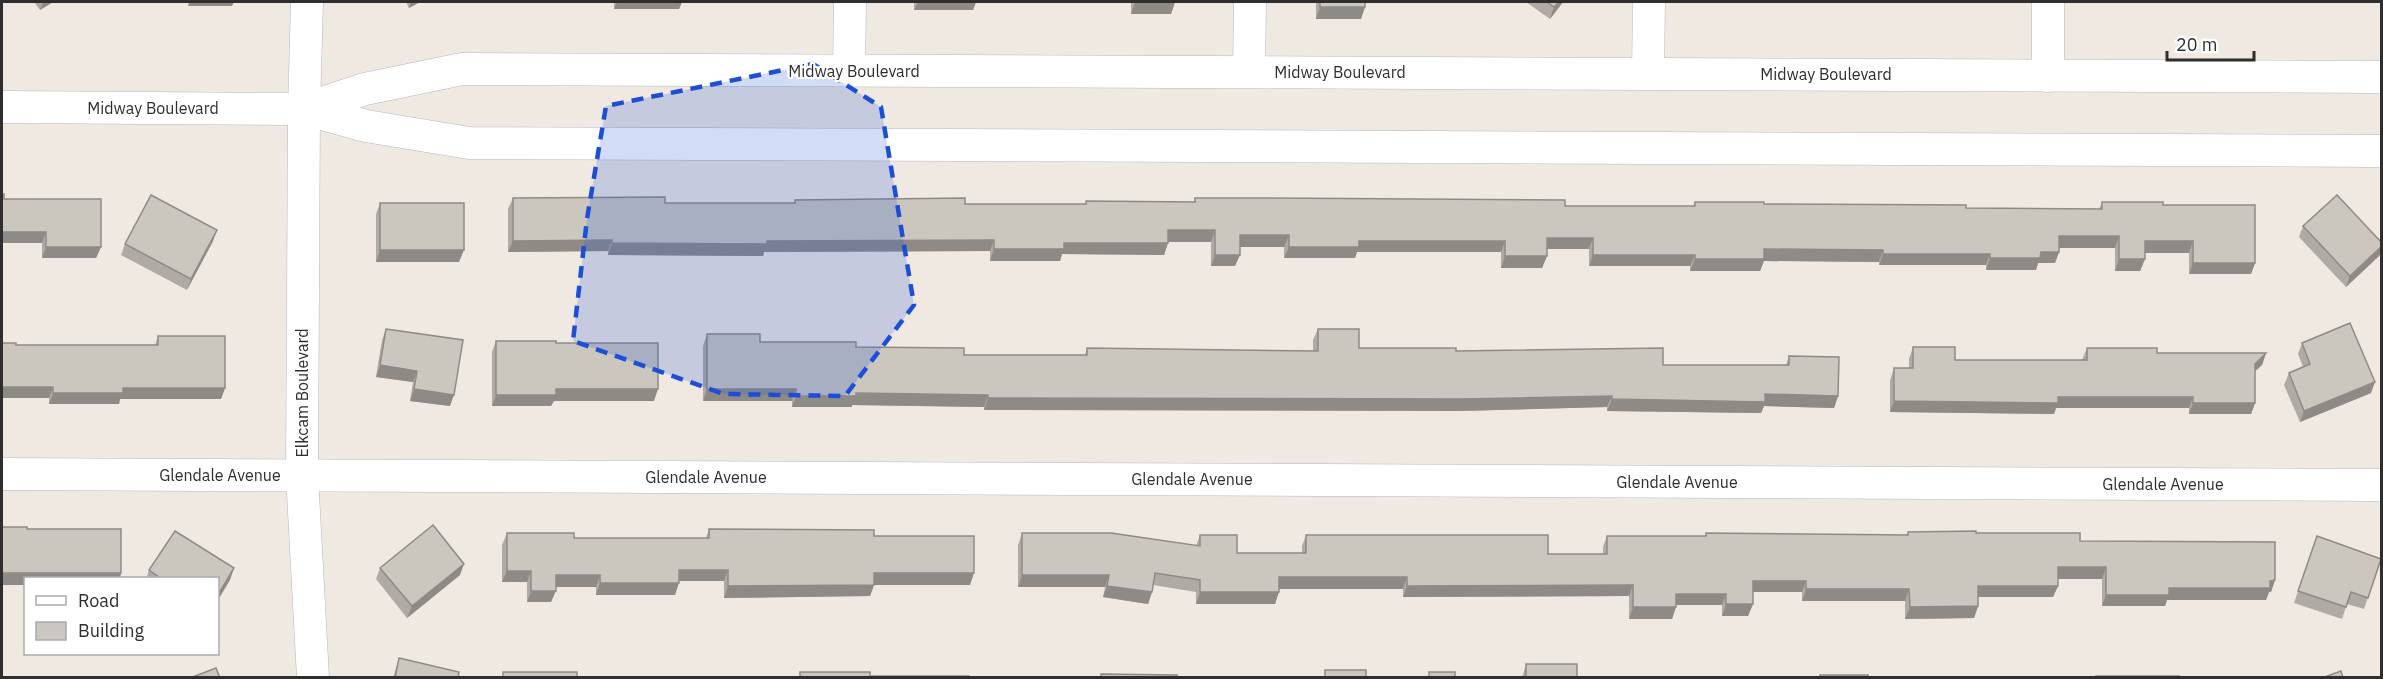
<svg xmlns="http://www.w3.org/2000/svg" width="2383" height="679" viewBox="0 0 2383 679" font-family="'IBM Plex Sans',sans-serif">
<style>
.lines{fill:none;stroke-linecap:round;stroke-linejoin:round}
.minor-casing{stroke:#b4b7c1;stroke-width:33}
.minor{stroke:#fff;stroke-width:32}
.wall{fill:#afaba4}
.shaded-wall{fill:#8e8b86}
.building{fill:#cbc7bf;stroke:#8e8b86;stroke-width:1.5}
.marked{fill:#1d4ed8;fill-opacity:0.2;stroke:#1d4ed8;stroke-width:4.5;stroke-dasharray:12 8;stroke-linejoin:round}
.labels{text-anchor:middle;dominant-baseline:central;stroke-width:4.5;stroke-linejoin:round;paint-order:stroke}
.street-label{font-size:16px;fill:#2e2e2e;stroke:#fff}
</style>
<rect width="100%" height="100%" fill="#efe9e1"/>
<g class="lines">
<defs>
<g id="minor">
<polyline points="307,2 304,109 302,475 313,678"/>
<polyline points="849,71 850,2"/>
<polyline points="1249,72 1250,2"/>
<polyline points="1648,73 1649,2"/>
<polyline points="2048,76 2048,2"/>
<polyline points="2,107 304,109 366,126 469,143 2382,151"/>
<polyline points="304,109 365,89 462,69 2382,77"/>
<polyline points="2,474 2382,485"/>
</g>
</defs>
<use href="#minor" class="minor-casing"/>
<use href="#minor" class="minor"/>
</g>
<g class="wall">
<polygon points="34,2 53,2 40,10"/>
<polygon points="406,2 420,2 409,8"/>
<polygon points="614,2 682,2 679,9 614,9"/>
<polygon points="914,2 976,2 973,10 914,10"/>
<polygon points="1131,2 1175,2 1171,14 1131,14"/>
<polygon points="1316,2 1365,2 1361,19 1316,19"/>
<polygon points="1526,2 1563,2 1550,19"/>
<polygon points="513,198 665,203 795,203 795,200 965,204 1086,204 1086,201 1194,202 1195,198 1565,206 1693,206 1695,202 1764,204 1966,208 2099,209 2102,202 2163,205 2255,263 2251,274 2189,274 2189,253 2145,253 2145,259 2140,271 2115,271 2115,248 2059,248 2059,252 2055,263 2038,263 2036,270 1986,270 1986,265 1879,265 1879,262 1764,261 1760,271 1690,271 1690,266 1589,266 1589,249 1547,249 1547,256 1542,268 1501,268 1501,252 1357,252 1355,258 1284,258 1284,247 1240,247 1235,266 1211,266 1211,242 1168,242 1164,255 1062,254 1060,261 990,261 990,251 764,252 763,256 608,255 608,251 508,252 508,209"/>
<polygon points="4,199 101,247 96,258 42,258 42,243 2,243"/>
<polygon points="380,203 459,262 376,262 376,214"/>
<polygon points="2303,226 2382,243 2382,250 2379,256 2346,287 2299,237"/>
<polygon points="213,241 187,290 121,255 125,244"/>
<polygon points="386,329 450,406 410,401 413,382 376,377 382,340"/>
<polygon points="1318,329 1359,348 1456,351 1663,365 1786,365 1789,356 1838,396 1834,408 1764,406 1761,413 1607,411 1607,407 1458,411 984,410 984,407 852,405 852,407 792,407 792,401 703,401 703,346 707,334 760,342 856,347 964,355 1085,355 1087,348 1313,351 1313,340"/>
<polygon points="158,336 225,388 221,399 120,399 119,404 49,404 49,398 2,398 16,345 155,345"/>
<polygon points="496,341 556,343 654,401 554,401 551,406 492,406 492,352"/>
<polygon points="2302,343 2371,393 2300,422 2284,385 2289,373 2303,367 2298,354"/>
<polygon points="1913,347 1955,360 2082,360 2087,348 2157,353 2266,353 2262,365 2255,371 2255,403 2251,414 2189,414 2189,408 2056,408 2054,414 1890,412 1890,380 1894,368 1909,368 1909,359"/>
<polygon points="709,529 874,536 970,585 874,585 870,596 724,598 724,581 679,581 675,595 596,595 596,587 556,587 551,602 527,602 527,582 502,582 502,545 507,533 574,538 706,538"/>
<polygon points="1908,532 1976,533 2080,541 2275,580 2271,592 2269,592 2266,600 2167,600 2165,606 2102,606 2102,579 2058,579 2058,586 2053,597 1978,597 1978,606 1974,618 1905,619 1905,601 1802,601 1802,592 1753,592 1753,604 1748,616 1722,616 1722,605 1676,605 1672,619 1629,619 1629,596 1403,597 1403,589 1279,589 1275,604 1196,604 1196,592 1153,585 1152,592 1148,604 1103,597 1105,587 1018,587 1018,545 1022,533 1196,546 1200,535 1237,553 1302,553 1302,546 1306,535 1548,554 1603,554 1603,547 1607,536 1705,536 1706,533 1907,535"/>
<polygon points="2317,536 2381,559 2364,609 2347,604 2342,619 2294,603"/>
<polygon points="380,568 460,575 407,618 376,579"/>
<polygon points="149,570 230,580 218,579 146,579"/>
<polygon points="399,658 458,678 393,678"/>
<polygon points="1526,664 1577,678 1522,678"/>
</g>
<g class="shaded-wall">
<polygon points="43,2 53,2 40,10"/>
<polygon points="189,2 234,2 232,6 188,6"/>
<polygon points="411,2 420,2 409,8"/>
<polygon points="617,2 682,2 679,9 614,9"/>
<polygon points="918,2 976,2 973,10 914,10"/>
<polygon points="1135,2 1175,2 1171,14 1131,14"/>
<polygon points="1559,2 1563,2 1550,19 1554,7"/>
<polygon points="1320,7 1365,7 1361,19 1316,19"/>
<polygon points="217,230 213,241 187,290 191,279"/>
<polygon points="1168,230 1215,230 1211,242 1164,242"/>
<polygon points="2,232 46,232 42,243 2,243"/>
<polygon points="1240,235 1289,235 1284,247 1235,247"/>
<polygon points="2059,236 2119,236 2115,248 2055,248"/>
<polygon points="1547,238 1593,238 1589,249 1542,249"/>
<polygon points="612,240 608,251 508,252 513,241"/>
<polygon points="994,240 990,251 764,252 763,256 608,255 612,243 767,241"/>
<polygon points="1359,241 1505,241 1501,252 1357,252 1355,258 1284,258 1289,247"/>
<polygon points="2145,241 2193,241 2189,253 2140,253"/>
<polygon points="1064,243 1168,243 1164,255 1062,254 1060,261 990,261 994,249"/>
<polygon points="2382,246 2382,250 2379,256 2346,287 2350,276"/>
<polygon points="46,247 101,247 96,258 42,258"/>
<polygon points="1764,249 1883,250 1879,262 1764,261 1760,271 1690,271 1695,259"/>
<polygon points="380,250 464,250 459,262 376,262"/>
<polygon points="2041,252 2059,252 2055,263 2038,263 2036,270 1986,270 1990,258"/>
<polygon points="1883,254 1990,254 1986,265 1879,265"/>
<polygon points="1215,255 1240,255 1235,266 1211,266"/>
<polygon points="1593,255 1695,255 1690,266 1589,266"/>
<polygon points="1505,256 1547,256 1542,268 1501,268"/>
<polygon points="2119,259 2145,259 2140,271 2115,271"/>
<polygon points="2193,263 2255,263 2251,274 2189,274"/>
<polygon points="2266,353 2262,365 2251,375 2255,364"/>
<polygon points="380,365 417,371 413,382 376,377"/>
<polygon points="2375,382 2371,393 2300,422 2304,411"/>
<polygon points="2,387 53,387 49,398 2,398"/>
<polygon points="123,388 225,388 221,399 120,399 119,404 49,404 53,393"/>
<polygon points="414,389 454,395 450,406 410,401"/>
<polygon points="556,389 658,389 654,401 554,401 551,406 492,406 496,395"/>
<polygon points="707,389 796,389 792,401 703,401"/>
<polygon points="856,393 988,395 984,407 852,405 852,407 792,407 796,396"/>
<polygon points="1765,394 1838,396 1834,408 1764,406 1761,413 1607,411 1612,399"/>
<polygon points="1612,396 1607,407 1458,411 984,410 988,398"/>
<polygon points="2058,397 2193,397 2189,408 2056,408 2054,414 1890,412 1894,401"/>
<polygon points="2193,403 2255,403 2251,414 2189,414"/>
<polygon points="464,564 460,575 407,618 412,606"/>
<polygon points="2058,567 2106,567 2102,579 2053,579"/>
<polygon points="234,568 230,580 218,600 218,595"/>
<polygon points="679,570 728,570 724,581 675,581"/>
<polygon points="507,571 531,571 527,582 502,582"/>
<polygon points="2,573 121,573 120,579 26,579 26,585 2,585"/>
<polygon points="874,573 974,573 970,585 870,585"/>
<polygon points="556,575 600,575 596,587 551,587"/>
<polygon points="1022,575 1109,575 1105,587 1018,587"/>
<polygon points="1279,577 1407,577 1403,589 1275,589"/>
<polygon points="2275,580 2271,592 2269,592 2266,600 2167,600 2165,606 2102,606 2106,595 2169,588"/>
<polygon points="1753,581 1806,581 1802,592 1748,592"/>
<polygon points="600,583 679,583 675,595 596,595"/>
<polygon points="874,585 870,596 724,598 728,586"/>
<polygon points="1633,585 1629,596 1403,597 1407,586"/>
<polygon points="1107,586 1152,592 1148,604 1103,597"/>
<polygon points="1978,586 2058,586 2053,597 1974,597"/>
<polygon points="1806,589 1909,589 1905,601 1802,601"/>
<polygon points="531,591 556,591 551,602 527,602"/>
<polygon points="1200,592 1279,592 1275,604 1196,604"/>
<polygon points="1676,594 1726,594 1722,605 1672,605"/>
<polygon points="1726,604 1753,604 1748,616 1722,616"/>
<polygon points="1978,606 1974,618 1905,619 1910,607"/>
<polygon points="1633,607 1676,607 1672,619 1629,619"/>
</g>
<g class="building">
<rect x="1320" y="2" width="45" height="5"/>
<polygon points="1547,2 1559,2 1554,7"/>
<polygon points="2,194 4,194 4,199 101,199 101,247 46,247 46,232 2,232"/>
<polygon points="151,195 217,230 191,279 125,244"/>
<polygon points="2337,195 2382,243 2382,246 2350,276 2303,226"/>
<polygon points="665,197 665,203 795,203 795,200 965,198 965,204 1086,204 1086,201 1195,202 1195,198 1258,198 1565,200 1565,206 1695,206 1695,202 1764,202 1764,204 1966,205 1966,208 2102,209 2102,202 2163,202 2163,205 2255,205 2255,263 2193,263 2193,241 2145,241 2145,259 2119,259 2119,236 2059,236 2059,252 2041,252 2040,258 1990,258 1990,254 1883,254 1883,250 1764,249 1764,259 1695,259 1695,255 1593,255 1593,238 1547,238 1547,256 1505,256 1505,241 1359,241 1359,247 1289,247 1289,235 1240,235 1240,255 1215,255 1215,230 1168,230 1168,243 1064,243 1064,249 994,249 994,240 767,241 767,244 612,243 612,240 513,241 513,198"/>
<rect x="380" y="203" width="84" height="47"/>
<polygon points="2350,323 2375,382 2304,411 2289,373 2310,364 2302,343"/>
<polygon points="386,329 463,340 454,395 414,389 417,371 380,365"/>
<polygon points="1318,329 1359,329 1359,348 1456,348 1456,351 1663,348 1663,365 1789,365 1789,356 1839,357 1838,396 1765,394 1765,402 1612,399 1612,396 1462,399 988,398 988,395 856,393 856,396 796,396 796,389 707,389 707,334 760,334 760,342 856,342 856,347 964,348 964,355 1087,355 1087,348 1318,351"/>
<polygon points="158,336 225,336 225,388 123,388 123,393 53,393 53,387 2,387 2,343 16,343 16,345 158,345"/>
<polygon points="496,341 556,341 556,343 658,343 658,389 556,389 556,395 496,395"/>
<polygon points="1913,347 1955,347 1955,360 2087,360 2087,348 2157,348 2157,353 2266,353 2255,364 2255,403 2193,403 2193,397 2058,397 2058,403 1894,401 1894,368 1913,368"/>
<polygon points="433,525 464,564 412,606 380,568"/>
<polygon points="2,527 27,527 27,529 121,529 121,573 2,573"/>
<polygon points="709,529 874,530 874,536 974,536 974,573 874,573 874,585 728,586 728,570 679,570 679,583 600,583 600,575 556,575 556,591 531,591 531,571 507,571 507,533 574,533 574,538 709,538"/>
<polygon points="175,531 234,568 218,595 218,579 162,579 149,570"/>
<polygon points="1976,531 1976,533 2080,533 2080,541 2275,542 2275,580 2270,581 2270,588 2169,588 2169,595 2106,595 2106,567 2058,567 2058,586 1978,586 1978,606 1910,607 1909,589 1806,589 1806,581 1753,581 1753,604 1726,604 1726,594 1676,594 1676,607 1633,607 1633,585 1407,586 1407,577 1279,577 1279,592 1200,592 1200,580 1155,573 1152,592 1107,586 1109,575 1022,575 1022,533 1111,533 1200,546 1200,535 1237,535 1237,553 1306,553 1306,535 1548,535 1548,554 1607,554 1607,536 1706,536 1706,533 1908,535 1908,532"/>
<polygon points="2317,536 2381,559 2368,598 2351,592 2346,607 2298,591"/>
<polygon points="399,658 459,672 458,678 395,678"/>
<rect x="1526" y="664" width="51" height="14"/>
<polygon points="216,668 220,678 190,678"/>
<rect x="1325" y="670" width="41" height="8"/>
<polygon points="2341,671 2343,678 2322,678"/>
<rect x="503" y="672" width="74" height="6"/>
<polygon points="800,672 870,672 870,676 969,676 969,678 800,678"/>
<rect x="1429" y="672" width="26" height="6"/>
<polygon points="1101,674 1177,675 1177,678 1101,678"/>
<rect x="1820" y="675" width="48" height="3"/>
<rect x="2096" y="676" width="83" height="2"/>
</g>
<path class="marked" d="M813 64 881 107 914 305 845 396 724 394 573 341 587 219 606 106Z"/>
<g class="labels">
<g class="street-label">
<text x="854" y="71">Midway Boulevard</text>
<text x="1340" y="72">Midway Boulevard</text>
<text x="1826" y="74">Midway Boulevard</text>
<text x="153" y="108">Midway Boulevard</text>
<text transform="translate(302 393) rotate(-90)">Elkcam Boulevard</text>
<text x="220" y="475">Glendale Avenue</text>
<text x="706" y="477">Glendale Avenue</text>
<text x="1192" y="479">Glendale Avenue</text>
<text x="1677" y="482">Glendale Avenue</text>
<text x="2163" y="484">Glendale Avenue</text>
</g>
</g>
<rect width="2383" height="679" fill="none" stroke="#2e2e2e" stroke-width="6"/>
<rect x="24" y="577" width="195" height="78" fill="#ffffff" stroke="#ababab" stroke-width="1.5"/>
<rect x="36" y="596" width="30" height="9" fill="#ffffff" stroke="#ababab" stroke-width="1.5"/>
<text x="78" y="607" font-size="18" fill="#2e2e2e">Road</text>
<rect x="36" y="622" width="30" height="18" fill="#cbc7bf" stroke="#ababab" stroke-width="1.5"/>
<text x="78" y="637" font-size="18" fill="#2e2e2e">Building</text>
<path d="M2167 51v9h87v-9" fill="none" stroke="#2e2e2e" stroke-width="3"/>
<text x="2176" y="51" font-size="18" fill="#2e2e2e" stroke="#ffffff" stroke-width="4.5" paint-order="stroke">20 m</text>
</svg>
